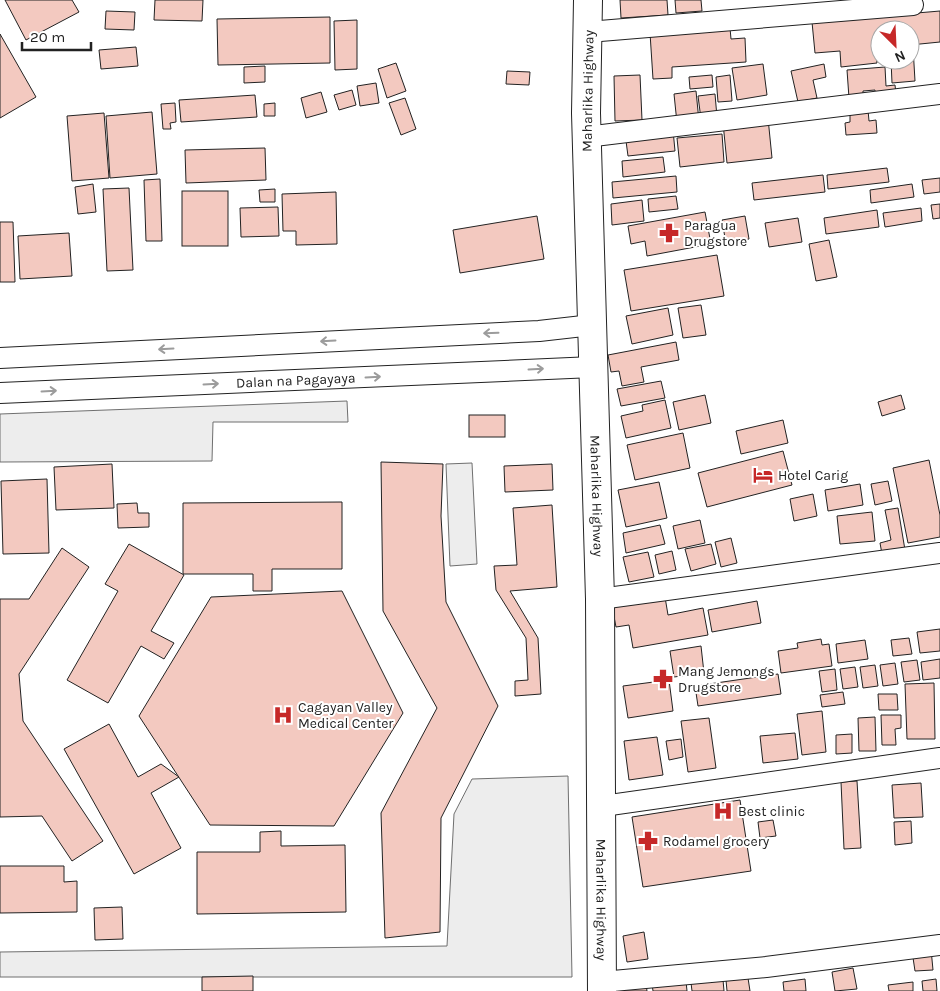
<svg xmlns="http://www.w3.org/2000/svg" width="940" height="991" viewBox="0 0 940 991" font-family="Karla,sans-serif">
<style>
.parking{fill:#ededed;stroke:#6f6f6f}
.building{fill:#f3c9c0;stroke:#222}
.lines{fill:none;stroke-linecap:round;stroke-linejoin:round}
.minor-casing{stroke:#222;stroke-width:22}
.trunk-casing{stroke:#222;stroke-width:30}
.minor{stroke:#fff;stroke-width:20}
.trunk{stroke:#fff;stroke-width:28}
.oneway{stroke:#9c9c9c}
.labels{text-anchor:middle;dominant-baseline:central;stroke-width:4;stroke-linejoin:round;paint-order:stroke}
.street-label{font-size:14px;fill:#222;stroke:#fff}
.poi-label{font-size:14px;fill:#222;stroke:#fff;text-anchor:start}
</style>
<rect width="100%" height="100%" fill="#fff"/>
<g class="parking">
<polygon points="347,401 348,422 213,422 212,461 0,462 0,414"/>
<polygon points="472,463 477,564 450,566 446,464"/>
<polygon points="568,776 572,977 0,977 0,952 447,946 454,814 472,779"/>
</g>
<g class="building">
<polygon points="5,0 72,0 79,12 26,40"/>
<polygon points="155,0 203,0 202,21 154,20"/>
<polygon points="620,0 667,0 668,15 621,18"/>
<polygon points="675,0 701,0 702,11 676,13"/>
<polygon points="106,11 135,12 134,30 105,29"/>
<polygon points="940,11 940,42 910,45 910,30 880,30 880,47 876,48 877,63 841,67 840,51 815,53 812,22"/>
<polygon points="330,17 330,63 218,65 217,19"/>
<polygon points="357,20 357,69 335,70 334,21"/>
<polygon points="730,28 731,39 745,38 746,62 672,67 672,78 653,79 650,33"/>
<polygon points="0,34 36,97 0,118"/>
<polygon points="136,47 138,66 101,69 99,50"/>
<polygon points="913,47 915,81 892,83 891,60 910,60 910,48"/>
<polygon points="396,63 406,91 387,98 378,69"/>
<polygon points="763,64 767,95 737,100 732,68"/>
<polygon points="824,64 826,77 813,80 817,98 798,102 791,71"/>
<polygon points="265,66 265,82 244,83 244,67"/>
<polygon points="885,67 886,86 895,85 896,94 875,96 875,90 863,91 863,97 849,98 847,70"/>
<polygon points="507,71 530,72 529,85 506,84"/>
<polygon points="640,75 642,120 615,121 614,76"/>
<polygon points="712,75 713,87 690,89 689,77"/>
<polygon points="730,75 732,101 718,102 716,77"/>
<polygon points="376,83 379,103 360,106 357,86"/>
<polygon points="352,90 356,105 339,110 334,95"/>
<polygon points="696,91 699,121 677,123 674,94"/>
<polygon points="321,92 327,112 306,118 301,98"/>
<polygon points="715,94 717,117 701,119 698,96"/>
<polygon points="255,95 257,117 181,122 179,100"/>
<polygon points="405,98 416,129 401,135 389,103"/>
<polygon points="175,103 176,122 170,123 171,129 163,129 161,104"/>
<polygon points="275,103 275,116 264,116 264,104"/>
<polygon points="868,110 869,121 876,120 877,133 846,135 845,123 850,122 850,111"/>
<polygon points="152,112 157,174 110,178 106,116"/>
<polygon points="104,113 109,178 72,181 67,116"/>
<polygon points="768,118 772,158 727,163 723,123"/>
<polygon points="673,130 675,151 628,156 626,141"/>
<polygon points="722,134 724,162 680,167 677,138"/>
<polygon points="265,148 266,180 186,183 185,150"/>
<polygon points="663,157 665,172 623,177 622,161"/>
<polygon points="887,168 889,182 828,189 827,175"/>
<polygon points="823,175 825,192 754,200 752,183"/>
<polygon points="676,176 677,192 613,198 612,182"/>
<polygon points="940,178 940,192 924,194 922,180"/>
<polygon points="160,179 162,241 146,241 144,180"/>
<polygon points="93,184 96,212 78,214 75,187"/>
<polygon points="912,184 914,197 871,203 870,190"/>
<polygon points="129,188 133,270 107,271 103,189"/>
<polygon points="275,189 275,202 260,202 259,190"/>
<rect x="182" y="191" width="46" height="55"/>
<polygon points="336,192 337,244 296,245 296,231 283,231 282,194"/>
<polygon points="676,196 678,209 649,212 648,199"/>
<polygon points="642,200 644,221 612,225 611,204"/>
<polygon points="940,204 940,218 933,219 931,205"/>
<polygon points="278,207 279,236 241,237 240,208"/>
<polygon points="921,208 922,221 885,227 883,213"/>
<polygon points="877,210 879,227 826,234 824,218"/>
<polygon points="705,212 711,244 647,256 645,241 631,244 628,226"/>
<polygon points="537,216 544,259 460,273 453,230"/>
<polygon points="745,216 749,239 726,244 722,220"/>
<polygon points="798,218 802,242 769,247 765,223"/>
<polygon points="0,222 13,222 15,282 0,282"/>
<polygon points="69,233 72,276 20,279 18,236"/>
<polygon points="829,240 837,277 816,281 809,244"/>
<polygon points="717,255 724,296 631,311 624,270"/>
<polygon points="701,305 706,335 683,338 678,308"/>
<polygon points="668,308 673,335 632,344 626,316"/>
<polygon points="676,342 679,360 641,367 644,382 622,386 619,371 611,372 608,355"/>
<polygon points="661,381 665,398 621,406 617,389"/>
<polygon points="705,395 711,423 679,430 673,402"/>
<polygon points="901,395 905,409 882,416 878,402"/>
<polygon points="665,400 671,428 626,438 621,416 643,411 642,405"/>
<rect x="469" y="415" width="36" height="22"/>
<polygon points="783,420 788,443 741,454 736,431"/>
<polygon points="683,433 690,468 635,480 627,445"/>
<polygon points="783,451 792,485 707,507 698,473"/>
<polygon points="929,460 940,515 940,537 908,543 893,468"/>
<polygon points="381,462 443,464 441,516 446,602 498,706 441,818 440,932 385,938 381,813 437,708 383,611"/>
<polygon points="112,464 114,508 56,510 54,467"/>
<polygon points="552,464 553,490 505,492 504,466"/>
<polygon points="47,479 49,553 3,554 1,481"/>
<polygon points="888,481 892,501 875,505 871,484"/>
<polygon points="659,482 667,518 626,527 618,490"/>
<polygon points="860,484 863,505 828,511 825,490"/>
<polygon points="813,494 817,516 794,521 790,499"/>
<polygon points="342,502 342,569 272,569 272,591 253,591 253,574 183,574 183,503"/>
<polygon points="137,503 138,513 149,513 149,527 118,528 117,504"/>
<polygon points="552,505 557,587 510,591 538,638 541,694 515,696 515,681 528,680 526,638 496,590 494,566 517,565 513,508"/>
<polygon points="898,508 905,550 882,554 880,543 891,540 885,510"/>
<polygon points="872,512 875,541 840,544 837,516"/>
<polygon points="700,520 705,543 678,549 673,526"/>
<polygon points="660,525 665,544 626,553 623,533"/>
<polygon points="731,538 737,563 721,567 715,542"/>
<polygon points="129,544 184,575 151,631 174,643 164,659 141,646 108,703 67,680 118,591 105,584"/>
<polygon points="711,544 716,564 691,571 685,549"/>
<polygon points="62,548 89,567 19,674 23,721 103,841 72,861 42,816 0,817 0,599 29,599"/>
<polygon points="672,551 676,570 659,574 655,555"/>
<polygon points="648,552 654,577 629,582 623,557"/>
<polygon points="342,591 403,713 334,826 210,825 139,716 211,597"/>
<polygon points="664,591 668,615 703,608 708,635 633,648 629,625 616,627 611,601"/>
<polygon points="757,601 761,623 712,632 708,610"/>
<polygon points="940,629 940,651 920,653 917,632"/>
<polygon points="909,638 912,654 893,656 891,640"/>
<polygon points="821,639 822,645 829,644 832,666 781,673 778,651 798,648 797,643"/>
<polygon points="865,640 868,659 838,663 836,644"/>
<polygon points="701,646 704,673 674,677 670,651"/>
<polygon points="940,659 940,678 923,680 921,662"/>
<polygon points="917,660 920,680 904,682 901,662"/>
<polygon points="895,663 898,684 883,686 880,665"/>
<polygon points="875,665 878,686 863,688 860,667"/>
<polygon points="855,667 858,687 843,689 840,669"/>
<polygon points="835,669 837,690 822,692 819,671"/>
<polygon points="778,674 781,694 698,706 695,686"/>
<polygon points="669,680 673,711 628,718 623,686"/>
<polygon points="934,683 935,739 907,739 905,684"/>
<polygon points="843,692 845,704 822,707 820,695"/>
<polygon points="878,694 897,694 898,710 879,710"/>
<polygon points="822,711 826,752 802,755 797,714"/>
<polygon points="881,715 901,715 901,728 895,729 896,745 882,745"/>
<polygon points="875,717 876,751 859,751 858,718"/>
<polygon points="709,718 716,768 688,772 681,721"/>
<polygon points="109,724 138,777 161,764 179,777 151,793 181,848 134,874 64,749"/>
<polygon points="795,733 798,759 763,763 760,736"/>
<polygon points="852,734 852,753 836,754 836,735"/>
<polygon points="657,737 663,775 629,780 624,741"/>
<polygon points="681,739 683,757 669,760 666,741"/>
<polygon points="857,781 861,848 844,849 841,782"/>
<polygon points="921,783 923,817 894,818 892,785"/>
<polygon points="740,800 751,871 643,887 632,817"/>
<polygon points="773,820 776,836 760,838 758,822"/>
<polygon points="911,821 912,843 895,845 894,822"/>
<polygon points="281,831 281,846 345,845 346,912 197,914 197,852 260,852 260,832"/>
<polygon points="0,866 64,866 64,882 77,881 77,912 0,913"/>
<polygon points="122,907 123,939 95,940 94,908"/>
<polygon points="644,932 648,959 627,962 623,936"/>
<polygon points="931,949 933,970 915,971 912,951"/>
<polygon points="853,968 857,989 835,991 832,972"/>
<polygon points="253,976 253,991 202,991 202,977"/>
<polygon points="748,978 750,991 727,991 726,980"/>
<polygon points="805,979 806,991 784,991 783,982"/>
<polygon points="936,979 937,991 923,991 922,981"/>
<polygon points="723,980 724,991 692,991 691,983"/>
<polygon points="686,981 687,991 653,991 652,984"/>
<polygon points="913,982 913,991 889,991 888,985"/>
<polygon points="646,984 647,991 624,991 624,987"/>
</g>
<g class="lines">
<defs>
<g id="minor">
<polyline points="588,32 913,5"/>
<polyline points="586,137 940,94"/>
<polyline points="0,358 539,331 592,325"/>
<path id="s1" d="M0 393 593 367"/>
<polyline points="600,599 940,553"/>
<polyline points="603,806 940,758"/>
<polyline points="602,982 766,967 940,945"/>
</g>
<g id="trunk">
<path id="s2" d="M588 0 586 113 600 599 602 991"/>
</g>
</defs>
<use href="#minor" class="minor-casing"/>
<use href="#trunk" class="trunk-casing"/>
<use href="#minor" class="minor"/>
<use href="#trunk" class="trunk"/>
</g>
<defs><path id="oneway-shaft" d="M-6 0H5M1.5-3L5.5 0L1.5 3" fill="none" stroke-width="1.6" stroke-linecap="round" stroke-linejoin="round" transform="scale(1.25)"/></defs>
<g class="oneway">
<use href="#oneway-shaft" transform="translate(491 333) rotate(178)"/>
<use href="#oneway-shaft" transform="translate(328 341) rotate(177)"/>
<use href="#oneway-shaft" transform="translate(166 349) rotate(177)"/>
<use href="#oneway-shaft" transform="translate(536 369) rotate(-3)"/>
<use href="#oneway-shaft" transform="translate(373 377) rotate(-3)"/>
<use href="#oneway-shaft" transform="translate(211 384) rotate(-3)"/>
<use href="#oneway-shaft" transform="translate(49 391) rotate(-3)"/>
</g>
<defs>
<symbol id="pharmacy-bare" viewBox="-9 -9 18 18"><path d="M-2-6h4v4h4v4h-4v4h-4v-4h-4v-4h4Z" fill="#c62828" stroke="#fff" stroke-width="2.5" paint-order="stroke"/></symbol>
<symbol id="hotel-bare" viewBox="-9 -9 18 18"><path d="M-6-4.5h1.5V1H6V5H4.5V3h-9V5H-6ZM-4 0a1.8 1.8 0 1 1 3.6 0ZM.5 0V-2.5h3Q6-2.5 6 0Z" fill="#c62828" stroke="#fff" stroke-width="2.5" paint-order="stroke"/></symbol>
<symbol id="hospital-bare" viewBox="-9 -9 18 18"><path d="M-5-5h3v3.5h4V-5h3V5h-3V1.5h-4V5h-3Z" fill="#c62828" stroke="#fff" stroke-width="2.5" paint-order="stroke"/></symbol>
</defs>
<g fill-rule="evenodd">
<use href="#pharmacy-bare" x="655" y="219" width="28" height="28"/>
<use href="#hotel-bare" x="749" y="461" width="28" height="28"/>
<use href="#pharmacy-bare" x="649" y="665" width="28" height="28"/>
<use href="#hospital-bare" x="269" y="701" width="28" height="28"/>
<use href="#hospital-bare" x="709" y="797" width="28" height="28"/>
<use href="#pharmacy-bare" x="634" y="827" width="28" height="28"/>
</g>
<g class="labels">
<g class="street-label">
<text transform="translate(588 91) rotate(-89)">Maharlika Highway</text>
<text stroke="none"><textPath href="#s1" startOffset="296">Dalan na Pagayaya</textPath></text>
<text stroke="none"><textPath href="#s2" startOffset="496">Maharlika Highway</textPath></text>
<text stroke="none"><textPath href="#s2" startOffset="900">Maharlika Highway</textPath></text>
</g>
<g class="poi-label">
<text x="684" y="225">Paragua<tspan x="684" dy="16">Drugstore</tspan></text>
<text x="778" y="475">Hotel Carig</text>
<text x="678" y="671">Mang Jemongs<tspan x="678" dy="16">Drugstore</tspan></text>
<text x="298" y="707">Cagayan Valley<tspan x="298" dy="16">Medical Center</tspan></text>
<text x="738" y="811">Best clinic</text>
<text x="663" y="841">Rodamel grocery</text>
</g>
</g>
<g transform="translate(895 45) rotate(156)"><circle r="24" fill="#ffffff" stroke="#a7a7a7"/>
<path d="M0-4L9 19L0 12L-9 19Z" fill="#c62828"/>
<text y="-8" font-size="14" font-weight="bold" text-anchor="middle" fill="#222222">N</text>
</g>
<path d="M22 42v8h69v-8" fill="none" stroke="#222222" stroke-width="2.5"/>
<text x="30" y="42" font-size="15" fill="#222222" stroke="#ffffff" stroke-width="4" paint-order="stroke">20 m</text>
</svg>
